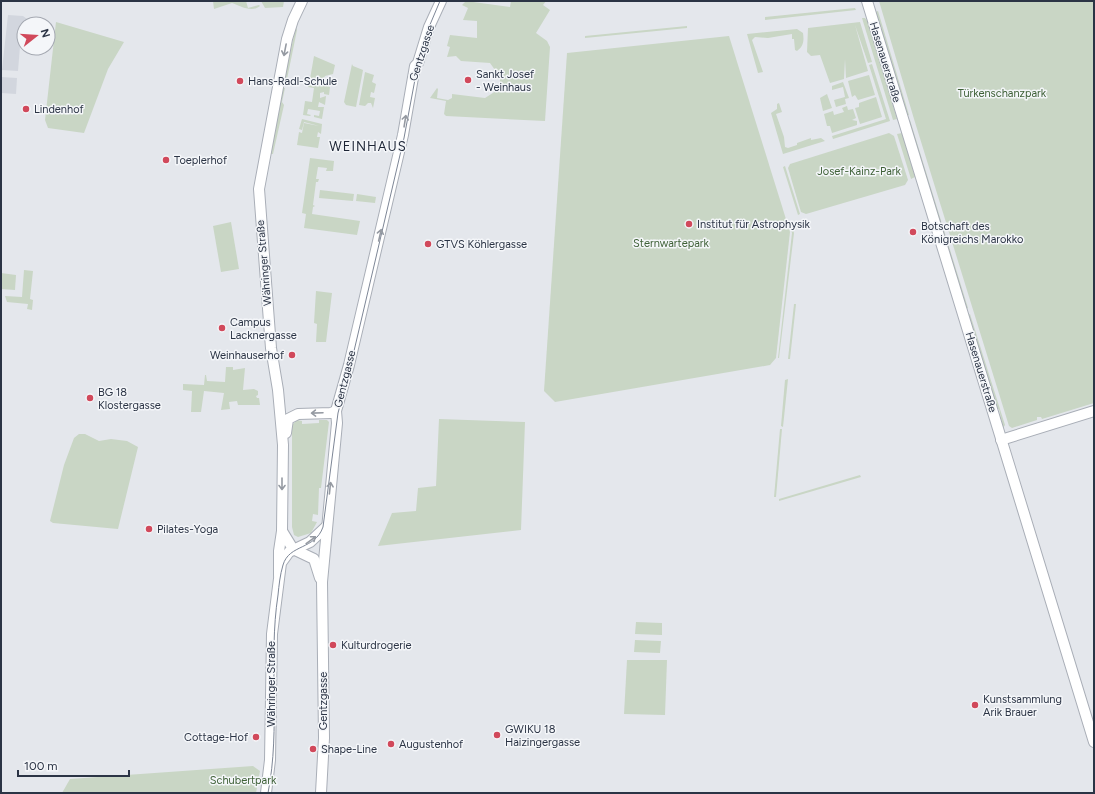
<svg xmlns="http://www.w3.org/2000/svg" width="1095" height="794" viewBox="0 0 1095 794" font-family="Figtree,sans-serif">
<style>
.built{fill:#d2d6de}
.green{fill:#c9d6c5}
.lines{fill:none;stroke-linecap:round;stroke-linejoin:round}
.secondary-casing{stroke:#a9aeb7;stroke-width:12}
.secondary{stroke:#fff;stroke-width:10}
.tram{stroke:#7d8696;stroke-width:1}
.oneway{stroke:#959aa2}
.poi-dot{fill:#d1495b;stroke:#f4f6f9;stroke-width:1.5}
.labels{text-anchor:middle;dominant-baseline:central;stroke-width:3;stroke-linejoin:round;paint-order:stroke}
.street-label{font-size:11px;fill:#2b3445;stroke:#f4f6f9}
.poi-label{font-size:11px;fill:#2b3445;stroke:#f4f6f9;text-anchor:start}
.park-label{font-size:11px;fill:#3f6138;stroke:#f4f6f9}
.quarter-label{font-size:13px;letter-spacing:1px;fill:#1d2536;stroke:#f4f6f9}
</style>
<rect width="100%" height="100%" fill="#e4e7ec"/>
<g class="built">
<polygon points="8,15 23,16 27,19 26,24 24,24 24,32 21,34 18,71 2,70"/>
<polygon points="1,77 17,78 16,94 1,93"/>
</g>
<g class="green">
<path d="M213 1H246L248 8 259 5 260 6C252 13 240 6 232 3L214 9Z"/>
<polygon points="261,1 284,1 283,7 265,8"/>
<polygon points="466,1 510,7 511,1 546,1 543,5 550,10 536,33 547,41 550,47 545,121 446,116 444,114 446,101 430,98 437,88 438,89 437,98 448,100 452,98 452,94 485,98 496,91 500,86 500,77 490,63 461,61 456,56 447,57 450,47 447,46 450,35 477,38 477,21 463,20 468,8 462,5"/>
<polygon points="879,1 1094,1 1094,403 1042,419 1041,417 1037,417 1037,420 1012,428 1009,426 914,119"/>
<polygon points="855,8 856,10 765,20 765,17"/>
<polygon points="878,11 909,115 906,116 875,12"/>
<polygon points="862,18 865,18 868,22 897,119 893,120"/>
<polygon points="56,22 124,42 108,69 84,133 48,128 45,120"/>
<polygon points="860,22 872,62 868,63 855,25 868,71 846,78 845,59 844,79 830,83 820,55 811,56 807,52 808,28"/>
<polygon points="687,26 687,28 585,38 585,36"/>
<polygon points="296,27 297,30 286,84 283,84"/>
<path d="M797 29 803 33C804 40 804 46 797 51L795 50 794 39H792V34L768 38 755 37 752 40 763 72 758 73 747 34Z"/>
<polygon points="729,36 790,232 776,358 770,365 555,402 544,391 567,53"/>
<polygon points="314,56 335,65 333,74 325,76 323,80 310,79"/>
<polygon points="352,64 353,66 363,70 356,107 346,105 344,102"/>
<polygon points="872,64 890,121 833,139 832,136 886,119 869,65"/>
<polygon points="365,72 374,75 372,82 376,84 374,93 371,92 370,97 375,98 373,108 371,103 368,103 365,106 359,105"/>
<polygon points="869,75 875,95 858,100 855,95 852,97 848,81"/>
<polygon points="309,80 324,83 330,87 329,95 324,94 324,92 320,93 320,98 326,96 325,105 319,102 318,107 324,107 322,119 314,117 314,115 319,116 320,111 308,109 307,114 311,115 310,116 303,115 305,101 312,102 314,88 308,87"/>
<polygon points="843,82 849,98 845,99 846,104 836,107 834,100 845,97 843,87 832,90 832,86"/>
<polygon points="282,88 285,88 282,102 284,105 273,154 271,154 271,151"/>
<polygon points="827,94 832,108 823,111 820,98"/>
<polygon points="876,97 882,117 860,124 855,108 859,107 859,103"/>
<polygon points="779,103 782,112 776,114 784,137 785,147 788,148 797,145 797,143 811,138 811,140 821,138 825,141 783,154 771,113 777,109 777,104"/>
<polygon points="847,106 848,110 853,109 856,118 852,120 857,121 857,125 832,133 830,126 827,126 824,114 833,111 834,115 844,112 842,108"/>
<polygon points="302,119 322,124 321,134 318,132 317,137 320,137 318,148 297,145 299,132 302,133 304,123 319,126 304,122 302,130 299,129"/>
<polygon points="910,120 968,308 966,309 909,121"/>
<polygon points="889,133 894,136 908,180 905,185 806,214 801,212 788,168 790,164"/>
<polygon points="902,133 915,177 911,179 897,134"/>
<polygon points="310,158 334,161 333,171 326,171 327,168 318,167 316,179 319,179 318,182 316,182 313,205 315,206 313,207 312,214 360,221 357,235 304,228 306,214 302,213"/>
<polygon points="785,166 800,214 798,215 783,167"/>
<polygon points="320,190 354,194 353,201 319,198"/>
<polygon points="357,194 376,197 375,203 356,201"/>
<polygon points="231,222 239,269 221,272 213,226"/>
<polygon points="791,223 794,233 779,358 778,358 792,233 789,224"/>
<polygon points="24,270 33,271 30,299 33,300 32,310 27,309 28,304 7,302 5,296 22,297"/>
<polygon points="1,273 16,275 15,290 1,289"/>
<polygon points="316,291 332,293 326,342 316,342 317,324 314,323"/>
<polygon points="794,304 796,304 790,359 788,359"/>
<polygon points="970,314 1005,425 1003,428 999,409 997,409 968,315"/>
<polygon points="226,367 233,367 233,370 245,368 243,390 254,389 258,391 258,395 256,396 257,398 259,398 260,405 238,405 237,401 229,402 230,409 221,410 224,393 204,391 201,412 191,412 192,391 183,390 183,384 204,385 205,375 206,375 207,381 225,382"/>
<polygon points="788,379 783,427 781,426 785,380"/>
<polygon points="439,419 525,422 521,530 378,546 392,513 416,511 418,488 436,486"/>
<polygon points="297,420 302,421 302,424 319,423 319,420 327,420 329,422 321,488 319,488 318,515 313,514 312,521 317,522 311,533 298,537 294,535 292,527 292,425"/>
<polygon points="780,429 782,429 776,497 774,497"/>
<polygon points="79,434 85,434 99,441 111,439 127,441 138,447 118,529 53,523 50,521 64,465 74,438"/>
<polygon points="860,475 861,477 779,501 779,499"/>
<polygon points="636,622 662,623 662,635 635,634"/>
<polygon points="635,640 661,641 660,653 634,652"/>
<polygon points="627,660 667,660 665,715 624,714"/>
<polygon points="253,766 260,771 256,793 62,793 70,779"/>
</g>
<g class="lines">
<defs>
<g id="secondary">
<polyline points="867,1 1094,742"/>
<polyline points="286,433 288,419 298,414 331,413 336,411"/>
<polyline points="1001,440 1094,411"/>
<polyline points="282,531 293,549 314,559 320,578"/>
<polyline points="279,575 279,551 282,531 283,445 278,390 271,348 259,189 287,39 293,20 302,1"/>
<polyline points="266,793 270,760 272,634 281,563 289,552 310,542 326,527"/>
<polyline points="321,793 324,738 322,582 337,423 336,411 349,365 403,135 415,66 418,63 429,27 441,1"/>
</g>
</defs>
<use href="#secondary" class="secondary-casing"/>
<use href="#secondary" class="secondary"/>
<path class="tram" d="M268 793C281 728 268 660 278 595 279 585 280 575 283 565 289 544 315 550 323 527L338 413 350 368 404 138 419 58 429 27 440 1"/>
</g>
<defs><path id="oneway-shaft" d="M-6 0H5M1.5-3L5.5 0L1.5 3" fill="none" stroke-width="1.6" stroke-linecap="round" stroke-linejoin="round"/></defs>
<g class="oneway">
<use href="#oneway-shaft" transform="translate(285 50) rotate(101)"/>
<use href="#oneway-shaft" transform="translate(405 121) rotate(-81)"/>
<use href="#oneway-shaft" transform="translate(380 235) rotate(-77)"/>
<use href="#oneway-shaft" transform="translate(317 413) rotate(178)"/>
<use href="#oneway-shaft" transform="translate(282 484) rotate(90)"/>
<use href="#oneway-shaft" transform="translate(330 488) rotate(-84)"/>
<use href="#oneway-shaft" transform="translate(311 540) rotate(-36)"/>
</g>
<g class="poi-dot">
<circle cx="468" cy="80" r="4"/>
<circle cx="240" cy="81" r="4"/>
<circle cx="26" cy="109" r="4"/>
<circle cx="166" cy="160" r="4"/>
<circle cx="689" cy="224" r="4"/>
<circle cx="913" cy="232" r="4"/>
<circle cx="428" cy="244" r="4"/>
<circle cx="222" cy="328" r="4"/>
<circle cx="292" cy="355" r="4"/>
<circle cx="90" cy="398" r="4"/>
<circle cx="149" cy="529" r="4"/>
<circle cx="333" cy="645" r="4"/>
<circle cx="975" cy="705" r="4"/>
<circle cx="497" cy="735" r="4"/>
<circle cx="256" cy="737" r="4"/>
<circle cx="391" cy="744" r="4"/>
<circle cx="313" cy="749" r="4"/>
</g>
<g class="labels">
<g class="street-label">
<text transform="translate(422 53) rotate(-72)">Gentzgasse</text>
<text transform="translate(885 62) rotate(73)">Hasenauerstraße</text>
<text transform="translate(264 263) rotate(-95)">Währinger Straße</text>
<text transform="translate(981 372) rotate(73)">Hasenauerstraße</text>
<text transform="translate(345 379) rotate(-76)">Gentzgasse</text>
<text transform="translate(271 684) rotate(-90)">Währinger Straße</text>
<text transform="translate(323 701) rotate(-90)">Gentzgasse</text>
</g>
<g class="poi-label">
<text x="476" y="74">Sankt Josef<tspan x="476" dy="13">- Weinhaus</tspan></text>
<text x="248" y="81">Hans-Radl-Schule</text>
<text x="34" y="109">Lindenhof</text>
<text x="174" y="160">Toeplerhof</text>
<text x="697" y="224">Institut für Astrophysik</text>
<text x="921" y="226">Botschaft des<tspan x="921" dy="13">Königreichs Marokko</tspan></text>
<text x="436" y="244">GTVS Köhlergasse</text>
<text x="230" y="322">Campus<tspan x="230" dy="13">Lacknergasse</tspan></text>
<text x="284" y="355" text-anchor="end">Weinhauserhof</text>
<text x="98" y="392">BG 18<tspan x="98" dy="13">Klostergasse</tspan></text>
<text x="157" y="529">Pilates-Yoga</text>
<text x="341" y="645">Kulturdrogerie</text>
<text x="983" y="699">Kunstsammlung<tspan x="983" dy="13">Arik Brauer</tspan></text>
<text x="505" y="729">GWIKU 18<tspan x="505" dy="13">Haizingergasse</tspan></text>
<text x="248" y="737" text-anchor="end">Cottage-Hof</text>
<text x="399" y="744">Augustenhof</text>
<text x="321" y="749">Shape-Line</text>
</g>
<g class="park-label">
<text x="1002" y="93">Türkenschanzpark</text>
<text x="859" y="171">Josef-Kainz-Park</text>
<text x="671" y="243">Sternwartepark</text>
<text x="243" y="780">Schubertpark</text>
</g>
<g class="quarter-label">
<text x="368" y="146">WEINHAUS</text>
</g>
</g>
<rect width="1095" height="794" fill="none" stroke="#2b3445" stroke-width="4"/>
<g transform="translate(36 36) rotate(73)"><circle r="19" fill="#f4f6f9" stroke="#a4a8b1"/>
<path d="M0-3L7 15L0 10L-7 15Z" fill="#d1495b"/>
<text y="-6" font-size="11" font-weight="bold" text-anchor="middle" fill="#2b3445">N</text>
</g>
<path d="M18 770v6h111v-6" fill="none" stroke="#2b3445" stroke-width="2"/>
<text x="24" y="770" font-size="12" fill="#2b3445" stroke="#f4f6f9" stroke-width="3" paint-order="stroke">100 m</text>
</svg>
